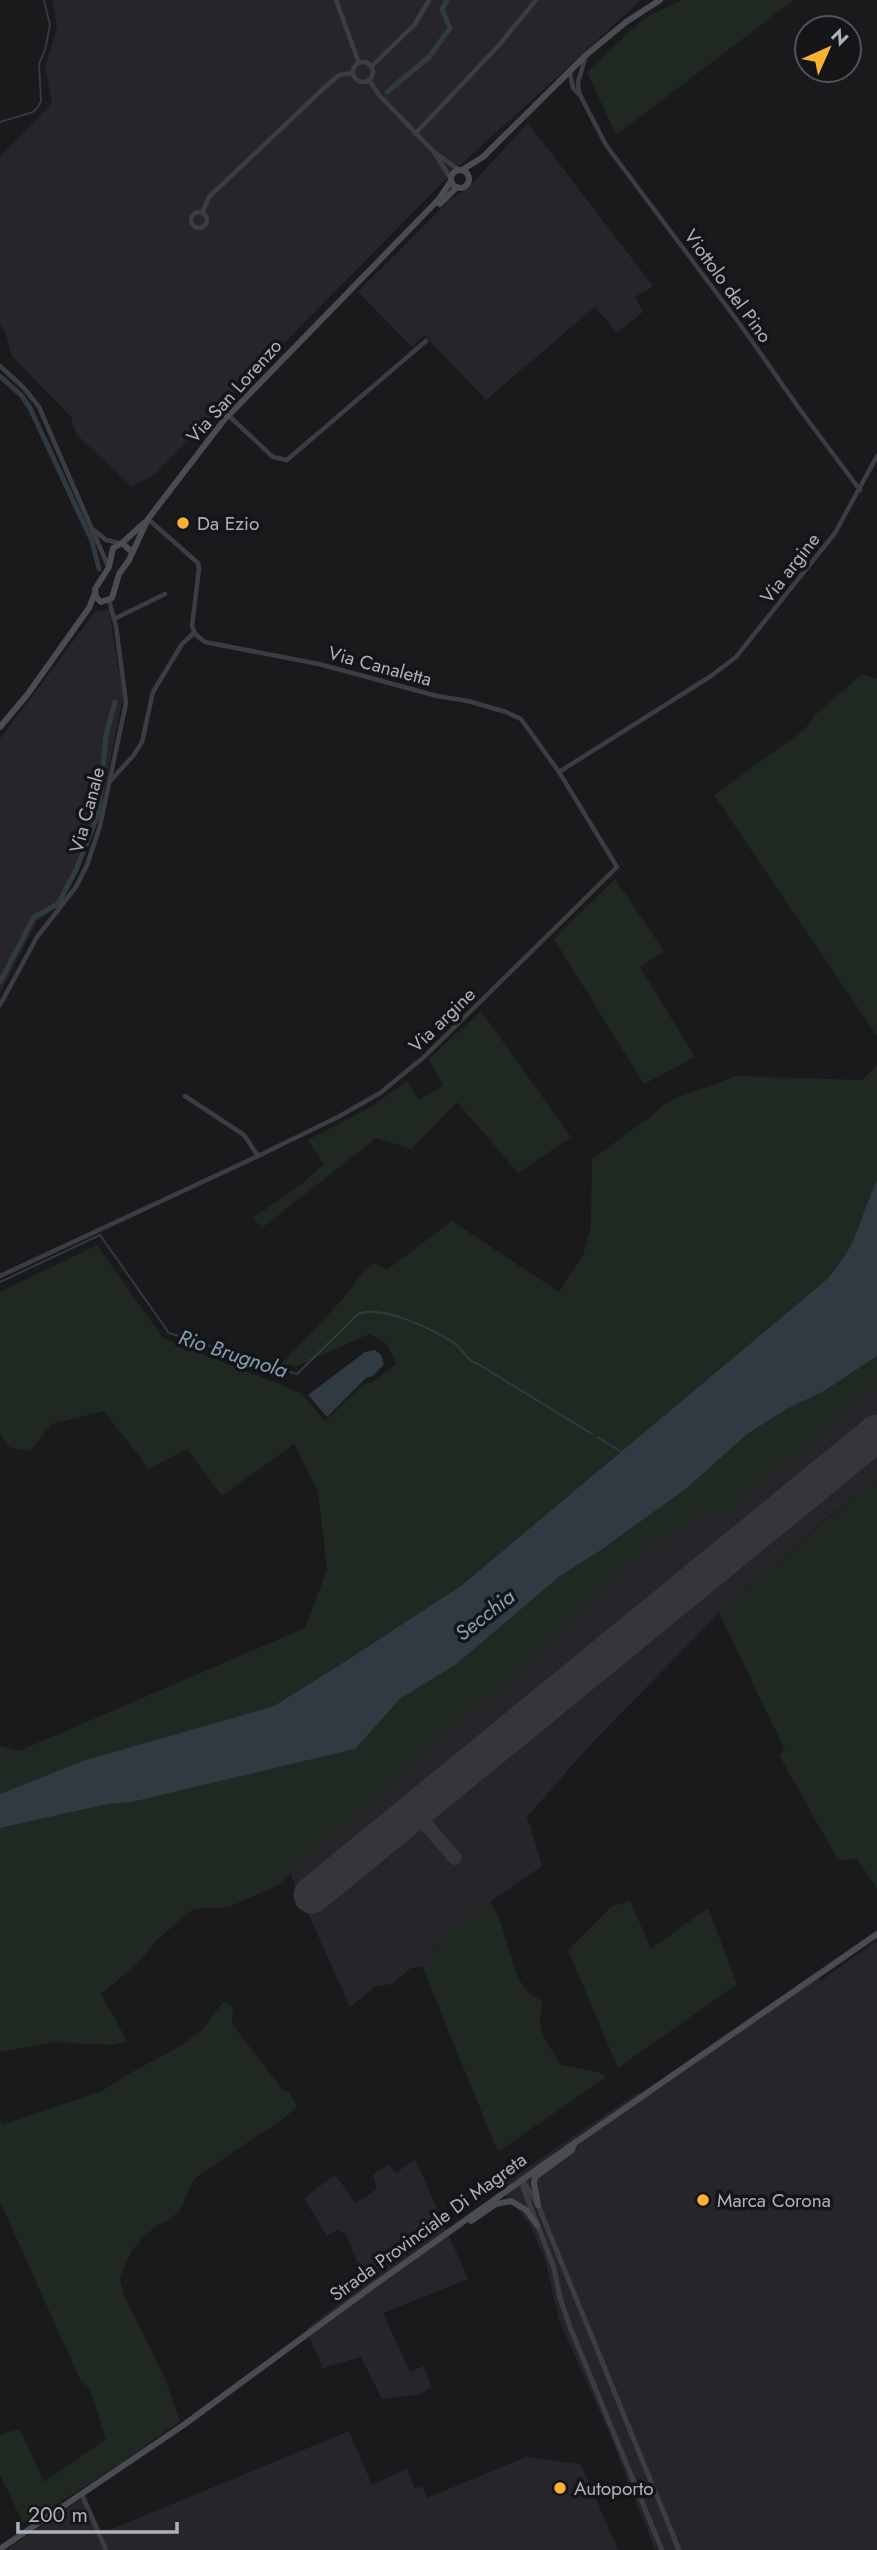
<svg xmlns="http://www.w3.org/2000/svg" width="877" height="2550" viewBox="0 0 877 2550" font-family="Jost,sans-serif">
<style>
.built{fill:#26262a}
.green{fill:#202921}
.water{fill:#2f3a42}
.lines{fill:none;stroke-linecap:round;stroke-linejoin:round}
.stream{stroke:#2f3a42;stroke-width:2}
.canal{stroke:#2f3a42;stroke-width:5}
.taxiway{stroke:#34363a;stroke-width:14}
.runway{stroke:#34363a;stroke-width:37}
.minor{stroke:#3b3d42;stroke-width:4.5}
.tertiary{stroke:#3b3d42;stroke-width:5}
.secondary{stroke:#494c52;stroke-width:6}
.poi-dot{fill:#fcb133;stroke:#151518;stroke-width:2.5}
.labels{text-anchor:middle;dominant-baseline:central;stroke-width:7;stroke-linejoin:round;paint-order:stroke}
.street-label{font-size:19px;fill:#acb2bd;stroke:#151518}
.poi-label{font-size:19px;fill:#acb2bd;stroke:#151518;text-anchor:start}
.water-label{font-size:21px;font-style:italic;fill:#82a1b9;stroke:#151518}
</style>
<rect width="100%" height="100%" fill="#1a1a1d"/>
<g class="built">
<polygon points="52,0 641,0 453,172 155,474 132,487 76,434 71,417 11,355 5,331 0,325 0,157 52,103 45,67 57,27"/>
<polygon points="528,123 653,286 635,297 643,312 617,333 595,307 486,400 424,335 412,347 358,292 451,199 468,188"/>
<polygon points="109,609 123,696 100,814 88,847 67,893 59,906 37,921 0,993 0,739 95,612"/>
<polygon points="874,1389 877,1389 877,1480 833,1513 719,1613 591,1744 526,1818 529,1823 542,1866 490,1902 432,1948 434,1960 427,1966 411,1968 392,1984 376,1986 350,2007 290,1873 519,1672 570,1624 626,1565 647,1548 672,1535 700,1515 712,1513"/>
<polygon points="877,1941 877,2550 655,2550 608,2430 559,2320 545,2259 530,2225 499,2187 634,2095 643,2092 816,1972 820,1981"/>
<polygon points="415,2159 468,2279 383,2313 410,2372 424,2366 432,2388 417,2395 382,2399 361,2357 323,2368 306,2329 365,2283 346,2234 337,2230 327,2236 304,2198 335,2175 356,2203 377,2189 373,2175 389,2164 396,2173"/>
<polygon points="349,2431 372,2485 407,2468 415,2489 422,2486 427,2498 526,2457 581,2464 618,2550 6,2550 86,2496 102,2533"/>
</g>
<g class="green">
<polygon points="682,0 794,0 616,135 587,72 643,19"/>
<polygon points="862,674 877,679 877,1036 714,795 805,729 814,716"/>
<polygon points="615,879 664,951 640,967 695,1057 644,1084 554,939"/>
<polygon points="481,1011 571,1137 518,1173 457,1102 411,1149 376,1138 262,1228 253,1218 303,1183 324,1164 308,1140 371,1107 407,1081 419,1100 443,1086 429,1059"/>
<path d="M877 1065V1180L857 1237 843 1262 826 1280 462 1585 349 1659 274 1706 82 1761 0 1794V1746L19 1751 305 1628 327 1570 318 1491 294 1444 222 1496 187 1449 149 1469 104 1411 52 1424 30 1451 9 1447 0 1434V1292L97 1245 163 1338 301 1393 325 1421 363 1384 371 1383 396 1364 387 1344 369 1334 297 1366 280 1364C303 1343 324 1319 345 1296 355 1284 360 1272 374 1263L387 1270 452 1221 559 1292 583 1255 591 1226 592 1159 654 1114C669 1094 711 1089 734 1076L862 1080Z"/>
<polygon points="877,1356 877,1389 874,1389 730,1512 700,1515 672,1535 647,1548 626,1565 570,1624 519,1672 291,1873 283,1883 229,1907 193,1909 158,1939 136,1965 101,1994 127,2041 114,2045 54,2042 0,2052 0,1828 108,1804 132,1802 355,1749 400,1699 455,1665 559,1577 601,1550 687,1488 746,1435 787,1409 826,1390"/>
<polygon points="877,1480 877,1888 857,1859 838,1860 779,1755 785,1750 719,1613 834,1513"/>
<polygon points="630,1901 651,1949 708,1908 737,1984 618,2068 568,1950 612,1906"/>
<path d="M490 1902C508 1927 509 1972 528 1992 532 1996 538 1999 542 2001 543 2009 539 2016 540 2023 542 2039 554 2052 561 2065L598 2072 606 2077 498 2152 422 1966H427L434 1960 432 1948Z"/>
<polygon points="223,2002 233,2007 232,2024 283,2090 289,2092 297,2107 277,2124 261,2133 194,2179 180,2210 168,2221 157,2225 143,2238 132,2250 124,2267 120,2279 124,2295 164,2376 180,2421 120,2464 24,2525 0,2475 0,2435 20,2429 44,2482 106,2439 90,2389 80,2379 0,2202 0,2118 2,2125 102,2091 132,2072 179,2047 202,2030"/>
</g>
<g class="water">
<path d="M877 1180V1356L826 1390 787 1409 746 1435 687 1488 601 1550 559 1577 455 1665 400 1699 355 1749 132 1802 108 1804 0 1828V1794L82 1761 274 1706 349 1659 462 1585 826 1280C859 1245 858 1221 877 1180Z"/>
<polygon points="375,1350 381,1355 384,1364 373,1376 366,1378 327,1417 308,1395 365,1352"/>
</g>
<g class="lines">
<g class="stream">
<polyline points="0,122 33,112 38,107 41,101 39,64 45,50 50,25 44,0"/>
<path d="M0 1282 100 1235 169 1333 297 1374 358 1314C382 1304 434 1330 454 1343 464 1350 466 1361 478 1364L592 1434"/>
<polyline points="597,1437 620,1451"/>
</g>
<g class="canal">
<polyline points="387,92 429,57 450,28 442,9 447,0"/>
<polyline points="0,376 22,396 30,408 92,541 99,569"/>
<polyline points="0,982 34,917 58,904 76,870 99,812 106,735 115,702"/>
</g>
<polyline class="taxiway" points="414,1811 455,1858"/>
<polyline class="runway" points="312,1895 877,1433"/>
<g class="minor">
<polyline points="336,0 359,63"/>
<circle cx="363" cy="72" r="10"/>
<polyline points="371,67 415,24 429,0"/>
<polyline points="570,73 573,88 580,95 606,145 742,327 801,411 860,490"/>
<polyline points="369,80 379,95 434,152"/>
<polyline points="579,94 578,82 585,59"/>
<polyline points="415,134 499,45 536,0"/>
<polyline points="451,179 434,152 459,170"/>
<circle cx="199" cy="220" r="8"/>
<polyline points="202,213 209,197 324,88 339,75 353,73"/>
<polyline points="0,366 24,388 39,407 108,566"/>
<polyline points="228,415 273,457 287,460 426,341"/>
<polyline points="95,531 106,540 119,543"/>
<polyline points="114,619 165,594"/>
<polyline points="559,772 711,676 736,657 835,533 877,456"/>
<polyline points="111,780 133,756 142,742 153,692 182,644 194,633"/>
<polyline points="0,1005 37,937 76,887 87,865 100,826 126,703 116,626 109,600"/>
<polyline points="185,1096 244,1135 258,1156"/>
<path d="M0 1276 258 1156 338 1117 380 1093 424 1057 617 867 559 772 521 719 506 712 468 701 437 696 319 664 205 642C198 637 194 634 192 626L199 569 198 563 148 519"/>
<polyline points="82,2495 106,2550"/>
</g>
<g class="tertiary">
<polyline points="522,2179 538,2205 679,2550"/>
<polyline points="522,2179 523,2187 554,2268 560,2298 570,2327 662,2550"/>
</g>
<g class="secondary">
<polyline points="462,170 483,157 586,55 626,22 660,0"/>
<circle cx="460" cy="179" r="9"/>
<polyline points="440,204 457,187"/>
<polyline points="122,543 144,523"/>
<polyline points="132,552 122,543 113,548 109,567 95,589 96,597 101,602 112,598 119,574 129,560 148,519 224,420 439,199 451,181"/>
<polyline points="0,727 27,695 89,608 95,593"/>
<polyline points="538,2205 534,2183 535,2177 572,2150 574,2144"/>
<polyline points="471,2221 496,2204 511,2201 526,2210 537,2225"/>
<polyline points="0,2549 185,2424 370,2288 543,2165 877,1934"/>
</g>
</g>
<g class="poi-dot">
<circle cx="183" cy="523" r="7"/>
<circle cx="703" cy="2200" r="7"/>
<circle cx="560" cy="2488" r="7"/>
</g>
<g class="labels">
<g class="street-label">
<text transform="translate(728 286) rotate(54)">Viottolo del Pino</text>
<text transform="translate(234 391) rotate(-48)">Via San Lorenzo</text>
<text transform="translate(790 568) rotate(-52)">Via argine</text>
<text transform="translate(380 666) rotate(15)">Via Canaletta</text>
<text transform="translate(87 810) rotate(-75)">Via Canale</text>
<text transform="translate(442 1020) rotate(-44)">Via argine</text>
<text transform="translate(428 2227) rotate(-36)">Strada Provinciale Di Magreta</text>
</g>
<g class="poi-label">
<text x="197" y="523">Da Ezio</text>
<text x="717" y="2200">Marca Corona</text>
<text x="574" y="2488">Autoporto</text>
</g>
<g class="water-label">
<text transform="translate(233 1354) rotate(18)">Rio Brugnola</text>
<text transform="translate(485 1615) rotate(-38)">Secchia</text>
</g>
</g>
<g transform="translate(828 49) rotate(45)"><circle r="33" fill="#151518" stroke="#51545a" stroke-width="2"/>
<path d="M0-5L12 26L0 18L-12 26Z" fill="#fcb133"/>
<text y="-10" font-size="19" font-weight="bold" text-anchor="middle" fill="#acb2bd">N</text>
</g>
<path d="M18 2522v10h159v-10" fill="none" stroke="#acb2bd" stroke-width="3.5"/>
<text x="28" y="2522" font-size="21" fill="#acb2bd" stroke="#151518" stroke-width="5" paint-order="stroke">200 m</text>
</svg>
